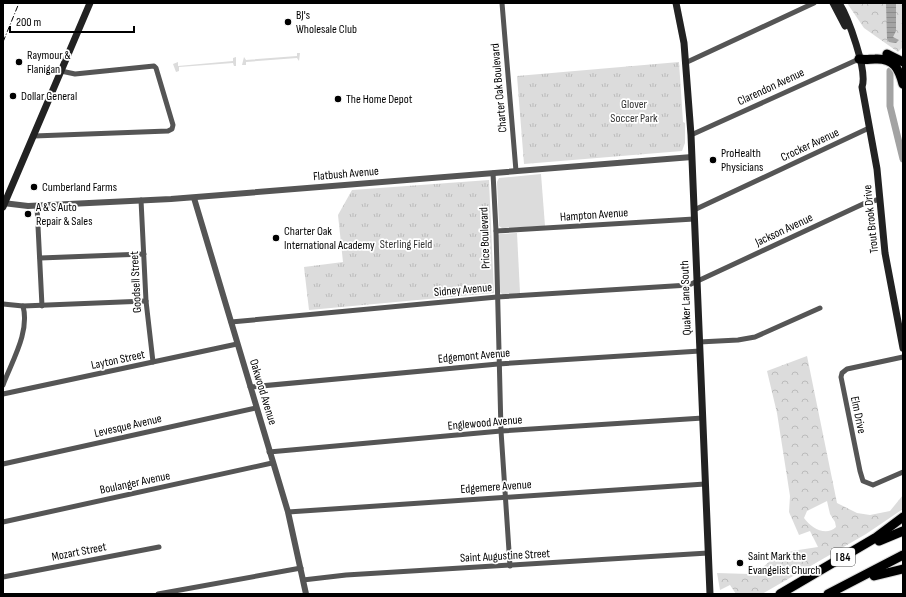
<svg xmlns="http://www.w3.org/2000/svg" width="906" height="597" viewBox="0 0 906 597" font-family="'Sofia Sans Condensed',sans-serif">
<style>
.green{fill:#dcdcdc}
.forest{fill:url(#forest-crowns);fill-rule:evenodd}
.park{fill:url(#park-tufts)}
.water{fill:url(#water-rules)}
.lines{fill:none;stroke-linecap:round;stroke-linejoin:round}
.river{stroke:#a3a3a3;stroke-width:7}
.motorway-casing{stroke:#dbdbdb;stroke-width:11}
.minor{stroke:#555;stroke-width:5}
.tertiary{stroke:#555;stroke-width:6}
.secondary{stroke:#222;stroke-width:7}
.motorway{stroke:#000;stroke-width:9}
.rail{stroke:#000;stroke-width:1;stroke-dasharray:6 2 1 2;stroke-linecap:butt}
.poi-dot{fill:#000;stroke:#fff;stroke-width:1.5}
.labels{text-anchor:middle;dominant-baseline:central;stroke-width:3.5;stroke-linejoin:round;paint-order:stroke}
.shield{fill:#fff;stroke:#4c4c4c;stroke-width:1}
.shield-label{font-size:11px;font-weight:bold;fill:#000}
.poi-label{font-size:12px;fill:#000;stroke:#fff;text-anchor:start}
.street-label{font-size:12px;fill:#000;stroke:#fff}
.park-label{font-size:12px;fill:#333;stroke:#fff}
</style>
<defs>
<pattern id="forest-crowns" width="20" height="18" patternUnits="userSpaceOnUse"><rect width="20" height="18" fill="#dcdcdc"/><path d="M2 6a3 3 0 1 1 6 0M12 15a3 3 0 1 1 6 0" fill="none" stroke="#bbb"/></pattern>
<pattern id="park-tufts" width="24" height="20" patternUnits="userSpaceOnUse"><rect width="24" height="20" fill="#dcdcdc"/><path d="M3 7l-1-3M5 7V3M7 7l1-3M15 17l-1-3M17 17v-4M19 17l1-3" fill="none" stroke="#bbb"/></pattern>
<pattern id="water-rules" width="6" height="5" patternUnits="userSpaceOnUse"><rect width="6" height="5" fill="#a3a3a3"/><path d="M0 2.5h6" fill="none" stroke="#8b8b8b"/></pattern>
</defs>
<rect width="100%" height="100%" fill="#fff"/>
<g class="green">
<polygon points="297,53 300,53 299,61 297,58 246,62 246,65 242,65 244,57 246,60 297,56"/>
<polygon points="236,57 236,66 234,66 233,63 179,67 179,71 176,72 173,64 178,62 178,66 233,61 233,58"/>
<polygon points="541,174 545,226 502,228 499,226 497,182 499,178"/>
<polygon points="517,233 520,293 503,295 499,291 497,236 500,234"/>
</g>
<g class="forest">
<polygon points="847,3 903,3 903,47 898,52 864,28"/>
<path d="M807 356 837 503 857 513 870 515 890 511 903 495V509L866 534 762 594H736L730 585 720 590 717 573 749 574 758 571 775 557 792 551 818 547 810 531 799 535 789 512 790 496 777 413 767 371ZM827 501 830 514 835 522 836 527C826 537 811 528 804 518L807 511Z"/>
</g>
<g class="park">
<polygon points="679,62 683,122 685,123 685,143 682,151 524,164 517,76"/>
<polygon points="489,180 494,293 309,310 304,267 343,262 338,215 352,190"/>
</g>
<polygon class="water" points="886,3 896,3 896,31 893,37 899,40 896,43 889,42 887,39"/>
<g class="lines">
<polyline class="river" points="890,71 890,106 903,159"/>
<defs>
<g id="motorway">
<polyline points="887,54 903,62"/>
<path d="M859 59C865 60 870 59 875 59 894 58 899 69 903 84"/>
<polyline points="879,541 903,531"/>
<polyline points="874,576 903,569"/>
<polyline points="780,594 875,538 903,517"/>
<polyline points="828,594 903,555"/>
</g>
</defs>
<use href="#motorway" class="motorway-casing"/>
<g class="minor">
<polyline points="502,3 516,171"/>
<polyline points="685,63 814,3"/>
<polyline points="691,135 859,59"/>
<polyline points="34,136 168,131 172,129 173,125 156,68 154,66 75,74 61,71"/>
<polyline points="493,173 496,231 501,431 510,566"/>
<polyline points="141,200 146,301 153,362"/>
<polyline points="37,206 42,306"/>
<polyline points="694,210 869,128"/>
<polyline points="496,231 694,219"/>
<polyline points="40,258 144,254"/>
<polyline points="3,304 23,306 146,301"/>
<polyline points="231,322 497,297 689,285 863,204 880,199"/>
<polyline points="699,342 738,340 755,337 820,308"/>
<polyline points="903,357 847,369 842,373 841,377 860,471 863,481 873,485 903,472"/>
<path d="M3 385C12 361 30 332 23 306"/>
<polyline points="250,387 498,364 700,351"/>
<polyline points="3,394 237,344"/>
<polyline points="269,452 501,431 703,418"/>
<polyline points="3,464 256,408"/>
<polyline points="288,512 705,484"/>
<polyline points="3,522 272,463"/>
<polyline points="3,577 159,547"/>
<polyline points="303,580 346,575 708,553"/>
<polyline points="158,594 301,568"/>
</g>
<g class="tertiary">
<polyline points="194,198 288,512 306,594"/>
<polyline points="3,203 28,206 171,199 692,157"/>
</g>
<g class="secondary">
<polyline points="676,3 684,43 691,135 710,594"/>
<polyline points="833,3 845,26"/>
<path d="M839 3C848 17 868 71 862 87L877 169 885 253 903 348"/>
<polyline points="3,207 90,3"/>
</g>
<use href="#motorway" class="motorway"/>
<polyline class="rail" points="3,42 19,3"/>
</g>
<g class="poi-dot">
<circle cx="288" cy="22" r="4"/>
<circle cx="19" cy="62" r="4"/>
<circle cx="13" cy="96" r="4"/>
<circle cx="338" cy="99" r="4"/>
<circle cx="713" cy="160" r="4"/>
<circle cx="34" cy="187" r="4"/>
<circle cx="28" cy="214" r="4"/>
<circle cx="276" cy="238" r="4"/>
<circle cx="740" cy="563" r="4"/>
</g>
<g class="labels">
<rect class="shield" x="831" y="548" width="24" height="18" rx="3"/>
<g class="shield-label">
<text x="843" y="557">I 84</text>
</g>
<g class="poi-label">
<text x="296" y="15">BJ's<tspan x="296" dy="14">Wholesale Club</tspan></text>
<text x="27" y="55">Raymour &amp;<tspan x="27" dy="14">Flanigan</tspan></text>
<text x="21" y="96">Dollar General</text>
<text x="346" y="99">The Home Depot</text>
<text x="721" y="153">ProHealth<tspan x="721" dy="14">Physicians</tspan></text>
<text x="42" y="187">Cumberland Farms</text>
<text x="36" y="207">A &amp; S Auto<tspan x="36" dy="14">Repair &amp; Sales</tspan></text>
<text x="284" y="231">Charter Oak<tspan x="284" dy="14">International Academy</tspan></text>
<text x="748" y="556">Saint Mark the<tspan x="748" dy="14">Evangelist Church</tspan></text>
</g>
<g class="street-label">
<text transform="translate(771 87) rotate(-25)">Clarendon Avenue</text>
<text transform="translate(499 88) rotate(-95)">Charter Oak Boulevard</text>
<text transform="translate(810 145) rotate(-25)">Crocker Avenue</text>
<text transform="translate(346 174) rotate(-5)">Flatbush Avenue</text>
<text transform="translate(594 215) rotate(-4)">Hampton Avenue</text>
<text transform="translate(871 219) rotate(-96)">Trout Brook Drive</text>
<text transform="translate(784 230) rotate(-25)">Jackson Avenue</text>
<text transform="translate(485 238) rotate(-92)">Price Boulevard</text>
<text transform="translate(136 282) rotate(-93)">Goodsell Street</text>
<text transform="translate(463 290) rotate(-5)">Sidney Avenue</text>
<text transform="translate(686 298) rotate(-92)">Quaker Lane South</text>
<text transform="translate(474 356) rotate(-5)">Edgemont Avenue</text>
<text transform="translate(118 360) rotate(-12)">Layton Street</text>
<text transform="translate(263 392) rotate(73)">Oakwood Avenue</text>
<text transform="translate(858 415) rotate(78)">Elm Drive</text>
<text transform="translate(485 423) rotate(-5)">Englewood Avenue</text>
<text transform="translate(128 426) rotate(-13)">Levesque Avenue</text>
<text transform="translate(135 483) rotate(-12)">Boulanger Avenue</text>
<text transform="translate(496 487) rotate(-4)">Edgemere Avenue</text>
<text transform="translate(79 552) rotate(-11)">Mozart Street</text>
<text transform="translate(505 556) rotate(-3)">Saint Augustine Street</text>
</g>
<g class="park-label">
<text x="634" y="104">Glover<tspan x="634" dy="14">Soccer Park</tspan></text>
<text x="406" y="244">Sterling Field</text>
</g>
</g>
<rect width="906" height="597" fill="none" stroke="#000000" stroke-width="8"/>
<path d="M10 26v6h124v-6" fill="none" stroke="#000000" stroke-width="2"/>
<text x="16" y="26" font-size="12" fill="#000000" stroke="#ffffff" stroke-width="3" paint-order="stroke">200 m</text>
</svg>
